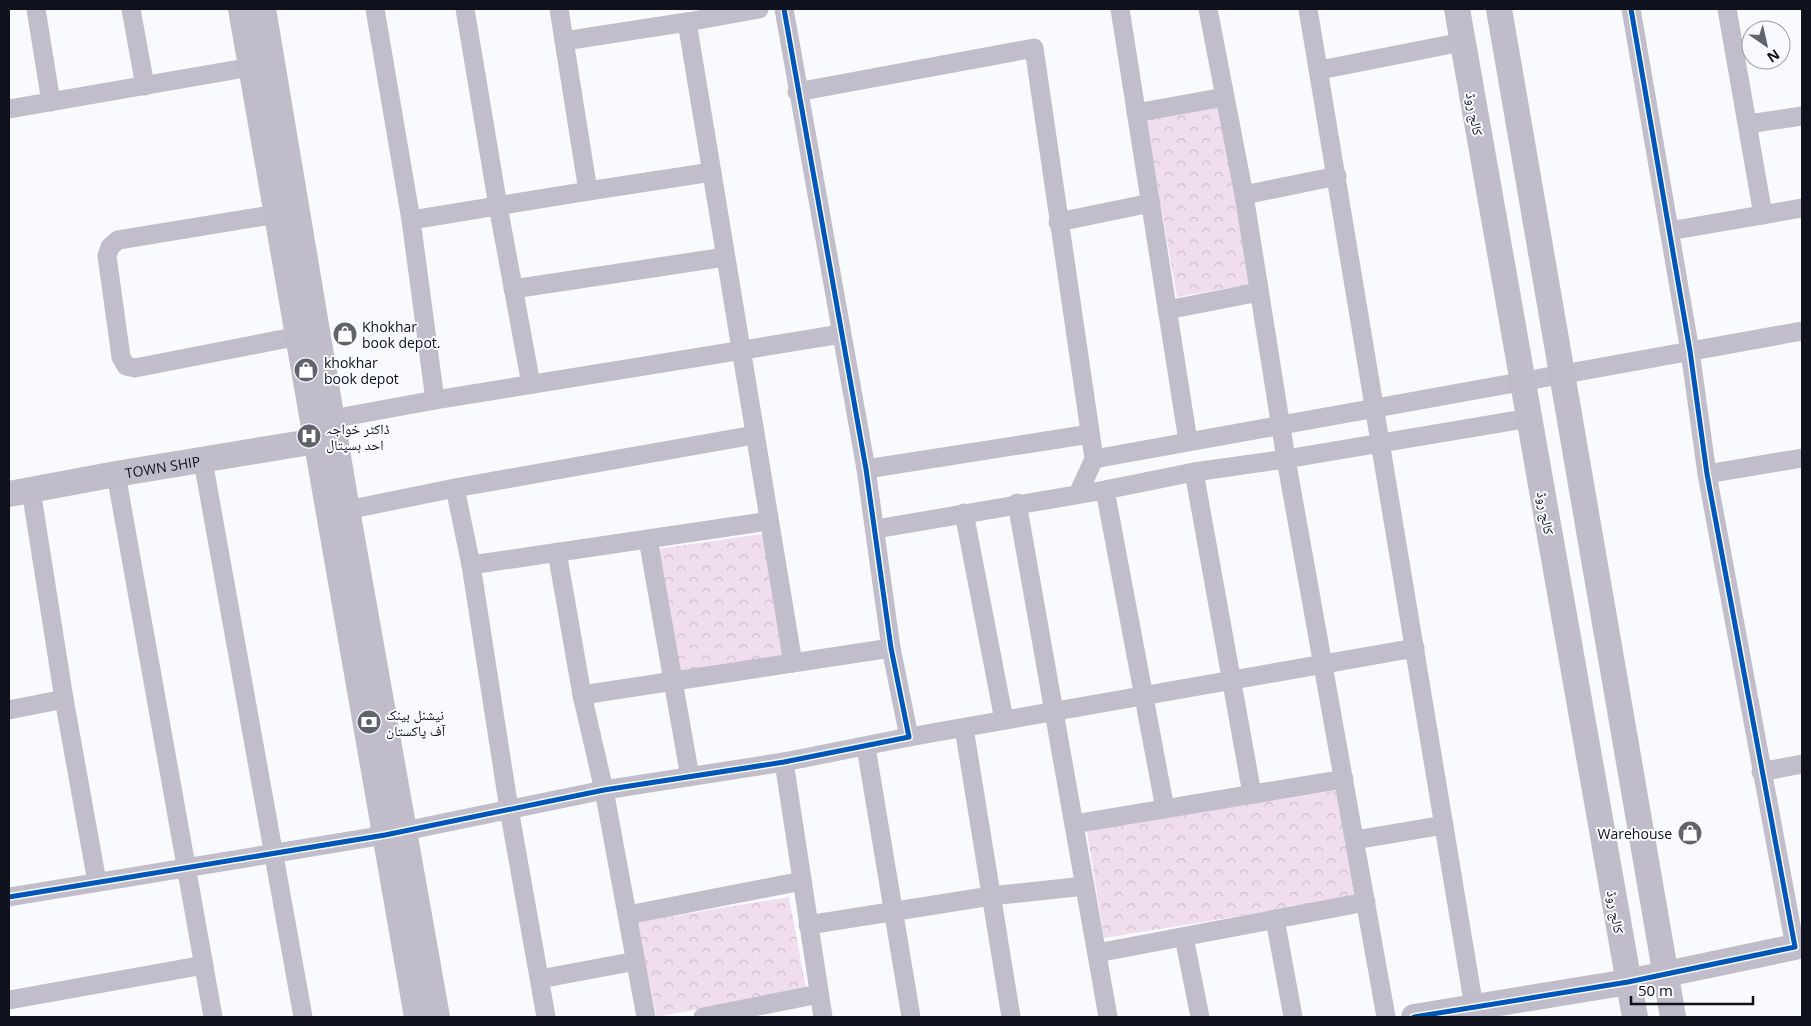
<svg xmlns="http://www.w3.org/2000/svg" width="1811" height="1026" viewBox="0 0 1811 1026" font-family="'Open Sans','Noto Naskh Arabic',sans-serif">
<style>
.park{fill:url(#park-crowns)}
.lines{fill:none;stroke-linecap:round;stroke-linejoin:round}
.street{stroke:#c1bdca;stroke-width:19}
.secondary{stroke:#c0bcc9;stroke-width:26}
.cycleway-casing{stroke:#f7f9ff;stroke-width:8}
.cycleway{stroke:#0057b8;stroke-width:5}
.labels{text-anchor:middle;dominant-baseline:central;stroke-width:4;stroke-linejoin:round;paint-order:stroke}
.street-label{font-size:14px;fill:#0f121c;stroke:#f7f9ff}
.poi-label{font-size:14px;fill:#0f121c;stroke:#f7f9ff;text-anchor:start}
</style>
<defs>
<pattern id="park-crowns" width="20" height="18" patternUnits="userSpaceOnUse" patternTransform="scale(1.25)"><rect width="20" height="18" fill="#f0deef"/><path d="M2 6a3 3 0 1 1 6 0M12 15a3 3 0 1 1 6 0" fill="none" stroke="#cdbdcc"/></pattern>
</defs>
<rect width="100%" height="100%" fill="#f9fafd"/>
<g class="park">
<polygon points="1223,106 1253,284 1177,297 1146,120"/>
<polygon points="769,533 788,659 679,677 657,549"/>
<polygon points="1338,790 1356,897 1104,938 1087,831"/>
<polygon points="789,897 806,988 657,1017 637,922"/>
</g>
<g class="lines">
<g class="street">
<polyline points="36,9 51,102"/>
<polyline points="131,9 145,86"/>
<polyline points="375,9 411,220"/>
<polyline points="465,9 498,206 531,384"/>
<polyline points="1120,9 1188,441"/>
<polyline points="1208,9 1244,195 1286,459 1386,1017"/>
<polyline points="1308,9 1474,1007"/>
<polyline points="1631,9 1690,351 1707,474 1795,947"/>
<polyline points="1727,9 1763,215"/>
<polyline points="687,22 793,663"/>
<polyline points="564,41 687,22 759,9"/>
<polyline points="1320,70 1462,42"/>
<polyline points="797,92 1034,48 1094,459 1078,494"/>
<polyline points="9,109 251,67"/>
<polyline points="1136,113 1224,97"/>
<polyline points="1748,124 1802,116"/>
<polyline points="588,191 712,172"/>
<polyline points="1244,195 1337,176"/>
<polyline points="277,214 118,240 110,247 107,256 121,357 126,366 135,368 299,336"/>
<polyline points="1058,222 1151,203"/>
<polyline points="1669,231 1802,208"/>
<polyline points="513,289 725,257"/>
<polyline points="1167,310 1259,292"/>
<polyline points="435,400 411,220 588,191 559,9"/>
<polyline points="332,419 435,400 841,334"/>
<polyline points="1094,459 1802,331"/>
<polyline points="203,461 303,1017"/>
<polyline points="866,469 1090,434"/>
<polyline points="1194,472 1252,794"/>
<polyline points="116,474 213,1017"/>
<polyline points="1707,474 1802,458"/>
<polyline points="455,488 471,565"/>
<polyline points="31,490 64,699 97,882"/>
<polyline points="1105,490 1165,809"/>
<polyline points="1017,503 1108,1017"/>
<polyline points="347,510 455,488 754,435"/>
<polyline points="964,513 1004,720"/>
<polyline points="876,529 1105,490 1194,472 1286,459 1530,418"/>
<polyline points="648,539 690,777"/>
<polyline points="557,552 582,695"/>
<polyline points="9,710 64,699"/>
<polyline points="964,728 1011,1017"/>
<polyline points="909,737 1415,648"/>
<polyline points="866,747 911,1017"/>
<polyline points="784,762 823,1017"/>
<polyline points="1761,772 1802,764"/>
<polyline points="1074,824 1344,779"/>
<polyline points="1355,840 1444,825"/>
<polyline points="9,897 385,835 604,790 784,762 909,737 891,648 866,469 784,9"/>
<polyline points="628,915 802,881"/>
<polyline points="1275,919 1293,1017"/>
<polyline points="808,925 991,896 1085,886"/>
<polyline points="1184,937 1200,1017"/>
<polyline points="1097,953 1366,902"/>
<polyline points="540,979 636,961"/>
<polyline points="9,1000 204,965"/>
<polyline points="546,1017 509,809 471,565 769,521"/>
<polyline points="646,1017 604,790 582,695 891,648"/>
<polyline points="703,1017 819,994"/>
</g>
<g class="secondary">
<polyline points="241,9 417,1017"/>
<polyline points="263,9 347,510 437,1017"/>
<polyline points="1457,9 1635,1017"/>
<polyline points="1499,9 1673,1017"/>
<path id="s1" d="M9 494 116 474 316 441"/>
<polyline points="1414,1017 1628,982 1795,947"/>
</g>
<defs>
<g id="cycleway">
<polyline points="9,897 385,835 604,790 784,762 909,737 891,648 866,469 784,9"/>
<polyline points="1414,1017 1628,982 1795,947 1707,474 1690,351 1631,9"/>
</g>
</defs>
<use href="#cycleway" class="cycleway-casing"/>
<use href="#cycleway" class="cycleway"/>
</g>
<defs>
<symbol id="shop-disc" viewBox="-11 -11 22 22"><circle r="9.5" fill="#61636b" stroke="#f7f9ff"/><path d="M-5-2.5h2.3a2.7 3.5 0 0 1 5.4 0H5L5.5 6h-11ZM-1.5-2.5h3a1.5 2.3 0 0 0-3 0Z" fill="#fff"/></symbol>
<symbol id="hospital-disc" viewBox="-11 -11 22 22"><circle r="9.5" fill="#61636b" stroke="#f7f9ff"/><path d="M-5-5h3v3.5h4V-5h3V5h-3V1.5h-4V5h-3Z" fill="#fff"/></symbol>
<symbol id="bank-disc" viewBox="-11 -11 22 22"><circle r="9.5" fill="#61636b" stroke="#f7f9ff"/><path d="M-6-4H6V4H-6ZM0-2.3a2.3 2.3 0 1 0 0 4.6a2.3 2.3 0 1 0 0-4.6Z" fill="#fff"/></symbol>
</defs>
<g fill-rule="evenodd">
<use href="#shop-disc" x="331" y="320" width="28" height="28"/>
<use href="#shop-disc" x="292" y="356" width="28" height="28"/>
<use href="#hospital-disc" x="295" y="422" width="28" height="28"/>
<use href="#bank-disc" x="355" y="708" width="28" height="28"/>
<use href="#shop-disc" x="1676" y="819" width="28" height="28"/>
</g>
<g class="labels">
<g class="street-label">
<text transform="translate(1475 114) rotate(80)">کالج روڈ</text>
<text stroke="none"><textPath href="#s1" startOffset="156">TOWN SHIP</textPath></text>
<text transform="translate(1546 513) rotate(80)">کالج روڈ</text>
<text transform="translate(1616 912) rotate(80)">کالج روڈ</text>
</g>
<g class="poi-label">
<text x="362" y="326">Khokhar<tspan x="362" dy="16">book depot.</tspan></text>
<text x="324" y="362">khokhar<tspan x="324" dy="16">book depot</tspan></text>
<text x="326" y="428">ڈاکٹر خواجہ<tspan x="326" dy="16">احد ہسپتال</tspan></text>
<text x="386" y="714">نیشنل بینک<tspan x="386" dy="16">آف پاکستان</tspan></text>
<text x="1672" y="833" text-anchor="end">Warehouse</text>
</g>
</g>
<rect width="1811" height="1026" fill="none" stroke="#0f121c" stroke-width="20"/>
<g transform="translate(1766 45) rotate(146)"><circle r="24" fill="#f7f9ff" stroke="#9a9da4"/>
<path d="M0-4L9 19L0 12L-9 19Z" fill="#61636b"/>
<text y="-8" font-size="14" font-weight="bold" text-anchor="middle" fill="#0f121c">N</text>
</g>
<path d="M1631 996v8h122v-8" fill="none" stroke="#0f121c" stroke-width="2.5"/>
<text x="1638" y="996" font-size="15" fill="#0f121c" stroke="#f7f9ff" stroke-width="4" paint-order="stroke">50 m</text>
</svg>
